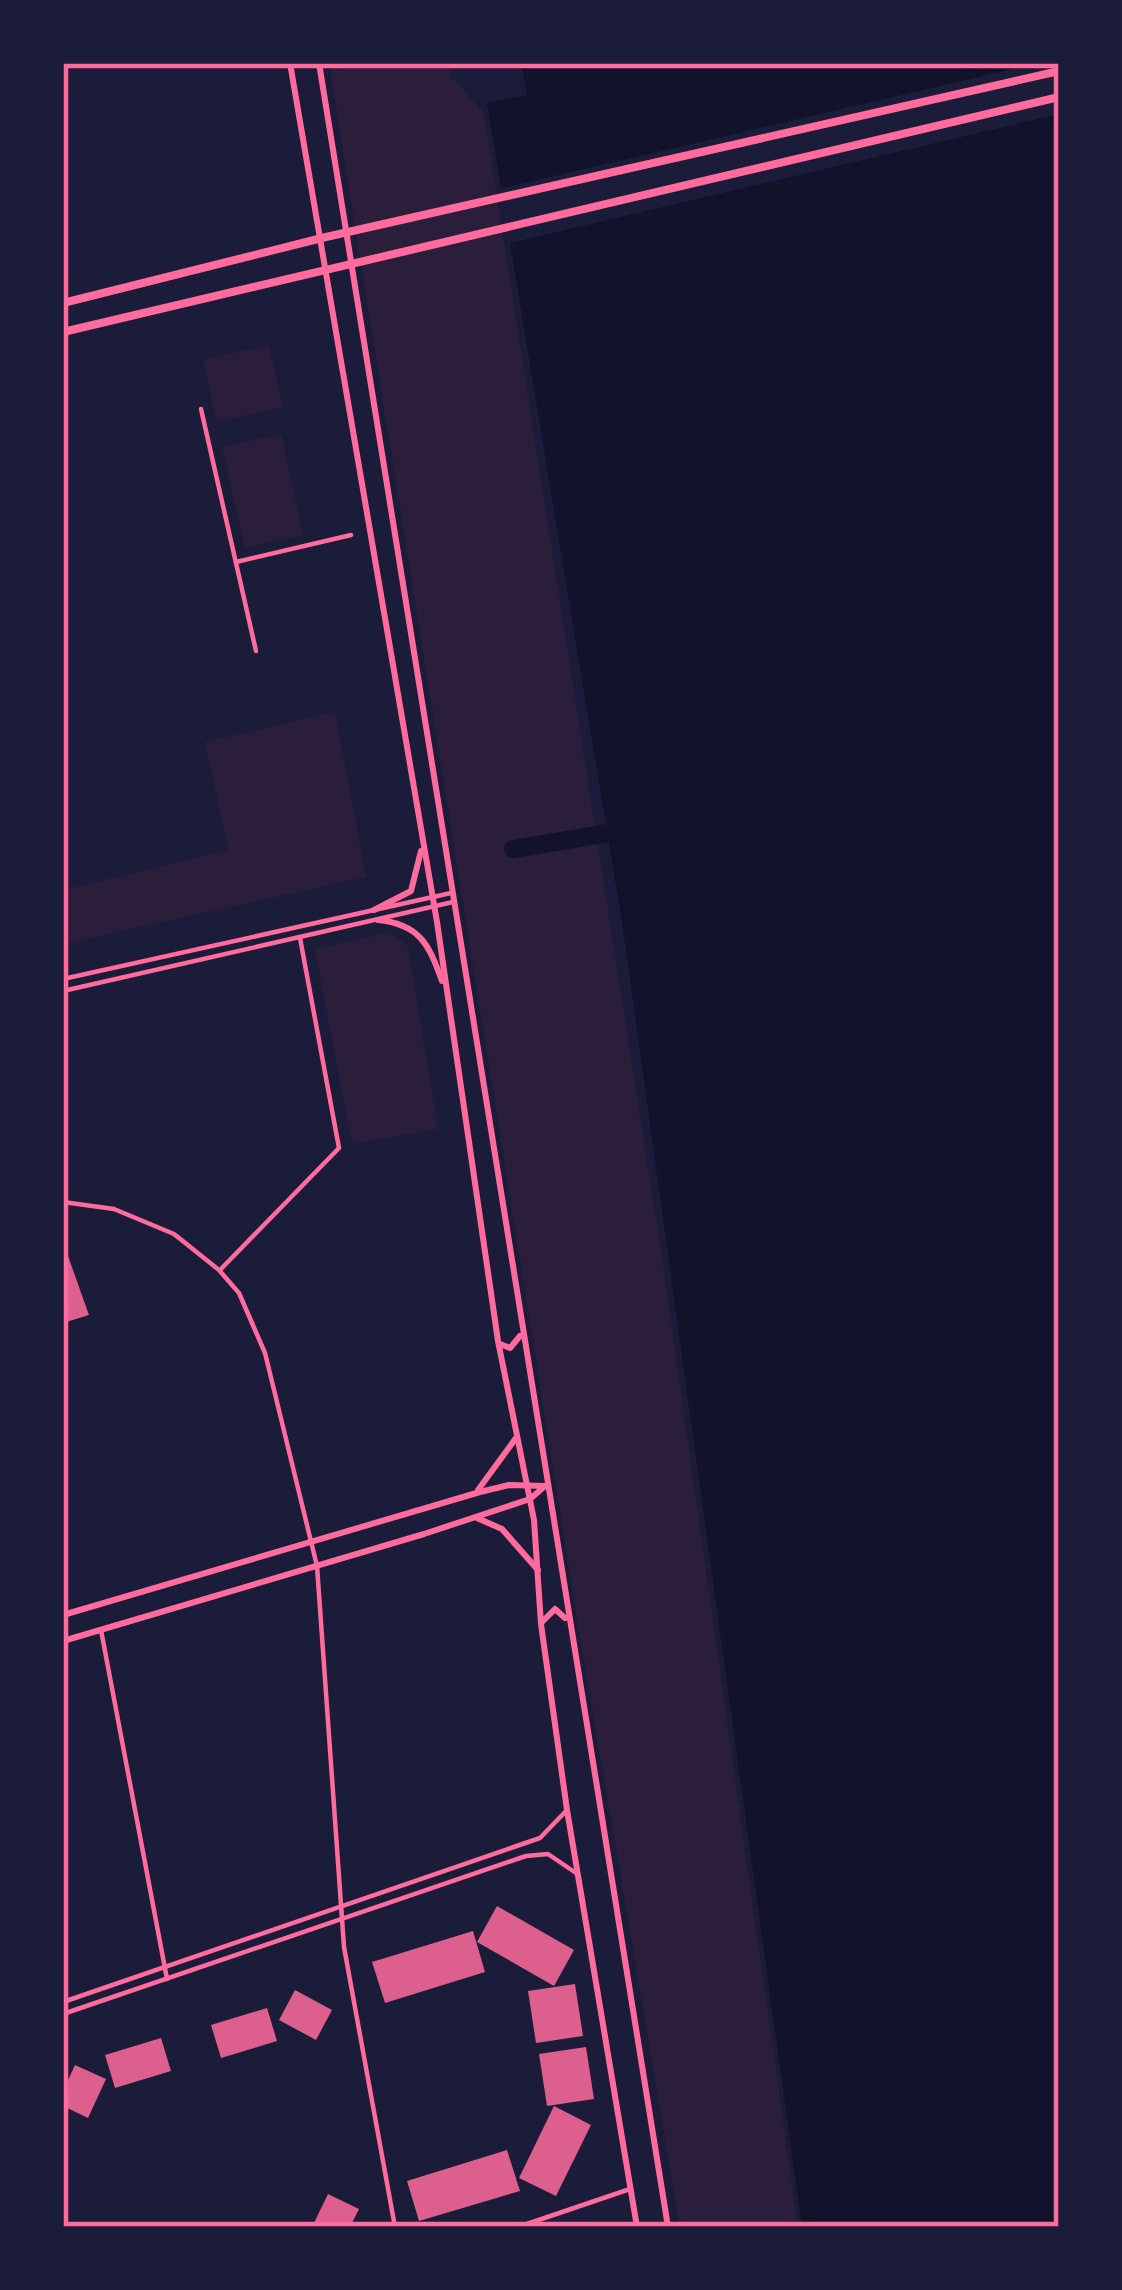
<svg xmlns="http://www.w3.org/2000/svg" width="1122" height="2290" viewBox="0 0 1122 2290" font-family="Lato,sans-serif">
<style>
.green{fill:#2a1e3b}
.water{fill:#12122b}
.pier{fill:#1b1b3a}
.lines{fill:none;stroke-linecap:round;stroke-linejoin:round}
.river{stroke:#12122b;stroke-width:18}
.building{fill:#dd5f8e}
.minor{stroke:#ff6b9d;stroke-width:4.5}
.tertiary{stroke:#ff6b9d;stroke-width:4.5}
.secondary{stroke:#ff6b9d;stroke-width:6}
.motorway{stroke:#ff6b9d;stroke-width:8}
.neatline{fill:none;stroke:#ff6b9d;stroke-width:4.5}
</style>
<rect width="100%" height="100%" fill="#1b1b3a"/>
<g class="green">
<polygon points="329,63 449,63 451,77 484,113 660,1244 798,2227 680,2227 580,1637"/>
<polygon points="269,345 283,407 217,422 203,360"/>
<polygon points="281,434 303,535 245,548 222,447"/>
<polygon points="335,712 366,877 63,944 63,890 228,850 205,742"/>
<polygon points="388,932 408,946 438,1129 352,1144 315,949"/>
</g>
<polygon class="water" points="521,63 1059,63 1059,2227 802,2227 624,935 487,103 527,95"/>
<polygon class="pier" points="1038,63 1059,63 1059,114 506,244 498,189"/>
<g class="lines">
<polyline class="river" points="513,849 632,829"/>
</g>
<g class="building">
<polygon points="63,1242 89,1315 63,1323"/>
<polygon points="497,1906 574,1950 554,1986 477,1942"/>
<polygon points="473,1931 485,1972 385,2003 372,1962"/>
<polygon points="575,1984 583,2036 536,2043 528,1991"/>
<polygon points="295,1990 332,2010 316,2040 279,2020"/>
<polygon points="267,2008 277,2041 221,2058 211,2025"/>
<polygon points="161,2038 171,2071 115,2088 105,2055"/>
<polygon points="586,2047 594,2099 547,2106 539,2054"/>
<polygon points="75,2065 106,2079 88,2118 63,2106 63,2091"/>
<polygon points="554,2106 591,2125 556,2196 519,2178"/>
<polygon points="507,2150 520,2191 419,2221 407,2181"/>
<polygon points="328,2194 359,2209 350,2227 312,2227"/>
</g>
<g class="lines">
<g class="minor">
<polyline points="201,409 256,651"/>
<polyline points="236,562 351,535"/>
<polyline points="63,1202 114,1209 174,1234 219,1270 239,1293 265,1353 317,1566 344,1947 395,2227"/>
<polyline points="220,1270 339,1148 300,938"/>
<polyline points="101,1630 167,1979"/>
</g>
<g class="tertiary">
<polyline points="63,979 451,893"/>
<polyline points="63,991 453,902"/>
<polyline points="63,2002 540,1838 567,1810"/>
<polyline points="63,2014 526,1856 548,1854 576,1873"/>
<polyline points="518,2227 630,2189"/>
</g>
<g class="secondary">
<polyline points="290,63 437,922 498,1341 534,1520 541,1624 567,1810 637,2227"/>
<polyline points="319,63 668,2227"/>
<polyline points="374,910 411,891 421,851"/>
<path d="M378 920C419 924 429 944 442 981"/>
<polyline points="500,1344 510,1348 520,1336"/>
<polyline points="478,1490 516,1438"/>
<polyline points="477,1518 502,1529 538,1570"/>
<polyline points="63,1615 480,1492 509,1485 545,1486"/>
<polyline points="542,1622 555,1609 565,1618"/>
<polyline points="63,1641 424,1534 530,1499 545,1486"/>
</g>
<g class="motorway">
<polyline points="63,303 326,237 1059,71"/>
<polyline points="63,332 1059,97"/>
</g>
</g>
<rect width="1122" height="2290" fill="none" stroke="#1b1b3a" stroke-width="132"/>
<rect x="66" y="66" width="990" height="2158" class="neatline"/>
</svg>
